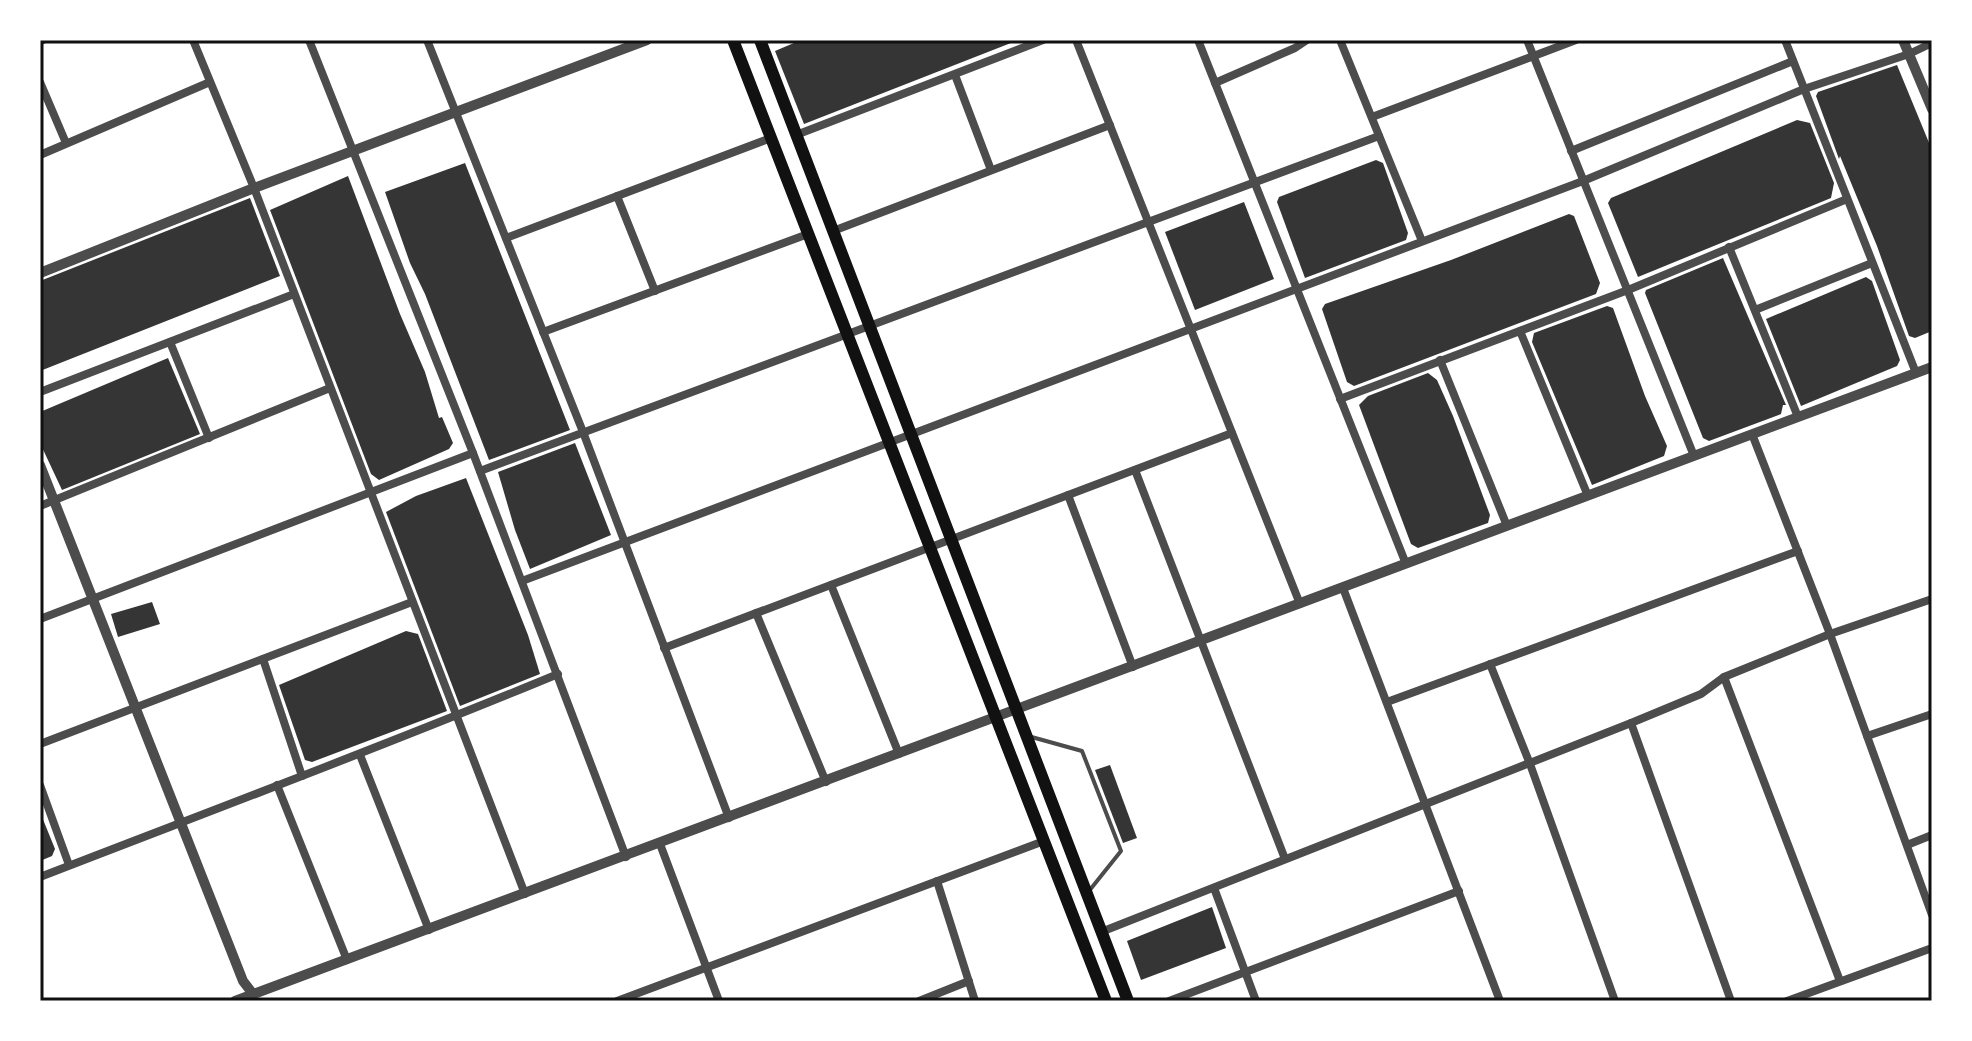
<svg xmlns="http://www.w3.org/2000/svg" width="1972" height="1041" viewBox="0 0 1972 1041" font-family="Montserrat,sans-serif">
<style>
.building{fill:#353535}
.lines{fill:none;stroke-linecap:round;stroke-linejoin:round}
.service{stroke:#4c4c4c;stroke-width:4}
.minor{stroke:#4c4c4c;stroke-width:8}
.tertiary{stroke:#4c4c4c;stroke-width:10}
.secondary{stroke:#111;stroke-width:12}
.neatline{fill:none;stroke:#111;stroke-width:3}
</style>
<rect width="100%" height="100%" fill="#fff"/>
<g class="building">
<polygon points="801,40 1016,40 1016,41 804,124 775,51"/>
<polygon points="1897,65 1932,150 1932,331 1915,338 1909,336 1877,246 1840,156 1839,159 1816,96 1818,92"/>
<polygon points="1797,120 1810,123 1834,183 1831,198 1638,277 1608,203 1611,198"/>
<polygon points="1376,160 1383,163 1408,233 1406,240 1305,278 1277,202 1279,197"/>
<polygon points="465,163 570,430 489,460 425,294 410,263 385,192"/>
<polygon points="348,176 400,314 425,372 439,418 442,417 453,443 449,449 379,480 371,474 270,210"/>
<polygon points="250,198 280,276 40,371 40,281"/>
<polygon points="1244,202 1274,279 1195,310 1165,232"/>
<polygon points="1569,214 1574,216 1600,283 1596,294 1354,386 1347,382 1322,309 1325,304 1451,260"/>
<polygon points="1723,258 1786,405 1783,405 1781,414 1709,441 1703,438 1645,293 1646,290"/>
<polygon points="1866,277 1872,281 1900,360 1897,366 1801,406 1766,319"/>
<polygon points="1607,306 1613,308 1645,396 1667,446 1664,456 1592,485 1532,342 1534,333"/>
<polygon points="168,358 200,434 62,490 40,443 40,412"/>
<polygon points="1428,373 1437,380 1453,416 1490,515 1488,523 1418,548 1411,544 1359,405 1368,396"/>
<polygon points="575,443 611,535 530,569 515,530 498,472"/>
<polygon points="466,478 528,635 540,674 460,706 386,512 416,496"/>
<polygon points="152,602 160,624 118,637 111,614"/>
<polygon points="406,631 418,634 447,711 312,762 305,760 279,685"/>
<polygon points="1110,765 1137,838 1123,843 1095,770"/>
<polygon points="40,812 55,849 52,856 40,861"/>
<polygon points="1212,907 1226,948 1141,980 1127,941"/>
</g>
<g class="lines">
<polyline class="service" points="1028,736 1082,751 1121,851 1089,891"/>
<g class="minor">
<polyline points="193,40 254,188 525,894"/>
<polyline points="309,40 473,453 626,857"/>
<polyline points="427,40 583,432 729,818"/>
<polyline points="1076,40 1300,604"/>
<polyline points="1198,40 1406,564"/>
<polyline points="1340,40 1422,241"/>
<polyline points="1527,40 1694,456"/>
<polyline points="1785,40 1916,373"/>
<polyline points="40,41 43,40"/>
<polyline points="955,75 991,170"/>
<polyline points="40,82 66,143"/>
<polyline points="1215,83 1295,48 1307,40"/>
<polyline points="1372,117 1576,40"/>
<polyline points="796,135 1043,40"/>
<polyline points="1571,151 1793,61"/>
<polyline points="40,155 210,82"/>
<polyline points="617,196 655,291"/>
<polyline points="833,231 1110,125"/>
<polyline points="506,238 771,138"/>
<polyline points="1729,247 1798,417"/>
<polyline points="1755,310 1872,263"/>
<polyline points="1520,331 1588,496"/>
<polyline points="543,332 808,234"/>
<polyline points="170,342 209,438"/>
<polyline points="1440,360 1507,526"/>
<polyline points="40,392 294,294"/>
<polyline points="1340,399 1628,290 1847,199"/>
<polyline points="1752,434 1830,634 1932,915"/>
<polyline points="1135,470 1285,859"/>
<polyline points="480,471 1379,136"/>
<polyline points="1068,495 1133,667"/>
<polyline points="40,506 330,388"/>
<polyline points="522,581 1583,181 1804,89 1909,54 1932,43"/>
<polyline points="831,585 899,754"/>
<polyline points="1343,588 1500,1001"/>
<polyline points="756,613 826,782"/>
<polyline points="40,619 473,453"/>
<polyline points="664,648 1232,433"/>
<polyline points="263,659 302,776"/>
<polyline points="1490,664 1530,764 1615,1001"/>
<polyline points="1724,677 1840,981"/>
<polyline points="1387,702 1798,551"/>
<polyline points="1631,723 1731,1001"/>
<polyline points="1867,736 1932,714"/>
<polyline points="40,744 412,602"/>
<polyline points="360,755 429,930"/>
<polyline points="40,785 69,865"/>
<polyline points="277,785 347,960"/>
<polyline points="660,844 719,1001"/>
<polyline points="1907,845 1932,835"/>
<path d="M40 877C213 810 387 745 558 674"/>
<polyline points="937,881 975,1001"/>
<polyline points="1214,888 1256,1001"/>
<polyline points="1101,932 1631,723 1701,694 1724,677 1830,634 1932,599"/>
<polyline points="617,1001 1044,841"/>
<polyline points="919,1001 969,981"/>
<polyline points="1169,1001 1459,891"/>
<polyline points="1787,1001 1932,948"/>
</g>
<g class="tertiary">
<polyline points="1903,40 1932,109"/>
<polyline points="40,273 254,188 647,40"/>
<polyline points="40,465 243,981 253,994"/>
<polyline points="235,1001 1932,367"/>
</g>
<g class="secondary">
<polyline points="733,40 1106,1001"/>
<polyline points="760,40 1128,1001"/>
</g>
</g>
<rect width="1972" height="1041" fill="none" stroke="#ffffff" stroke-width="84"/>
<rect x="42" y="42" width="1888" height="957" class="neatline"/>
</svg>
